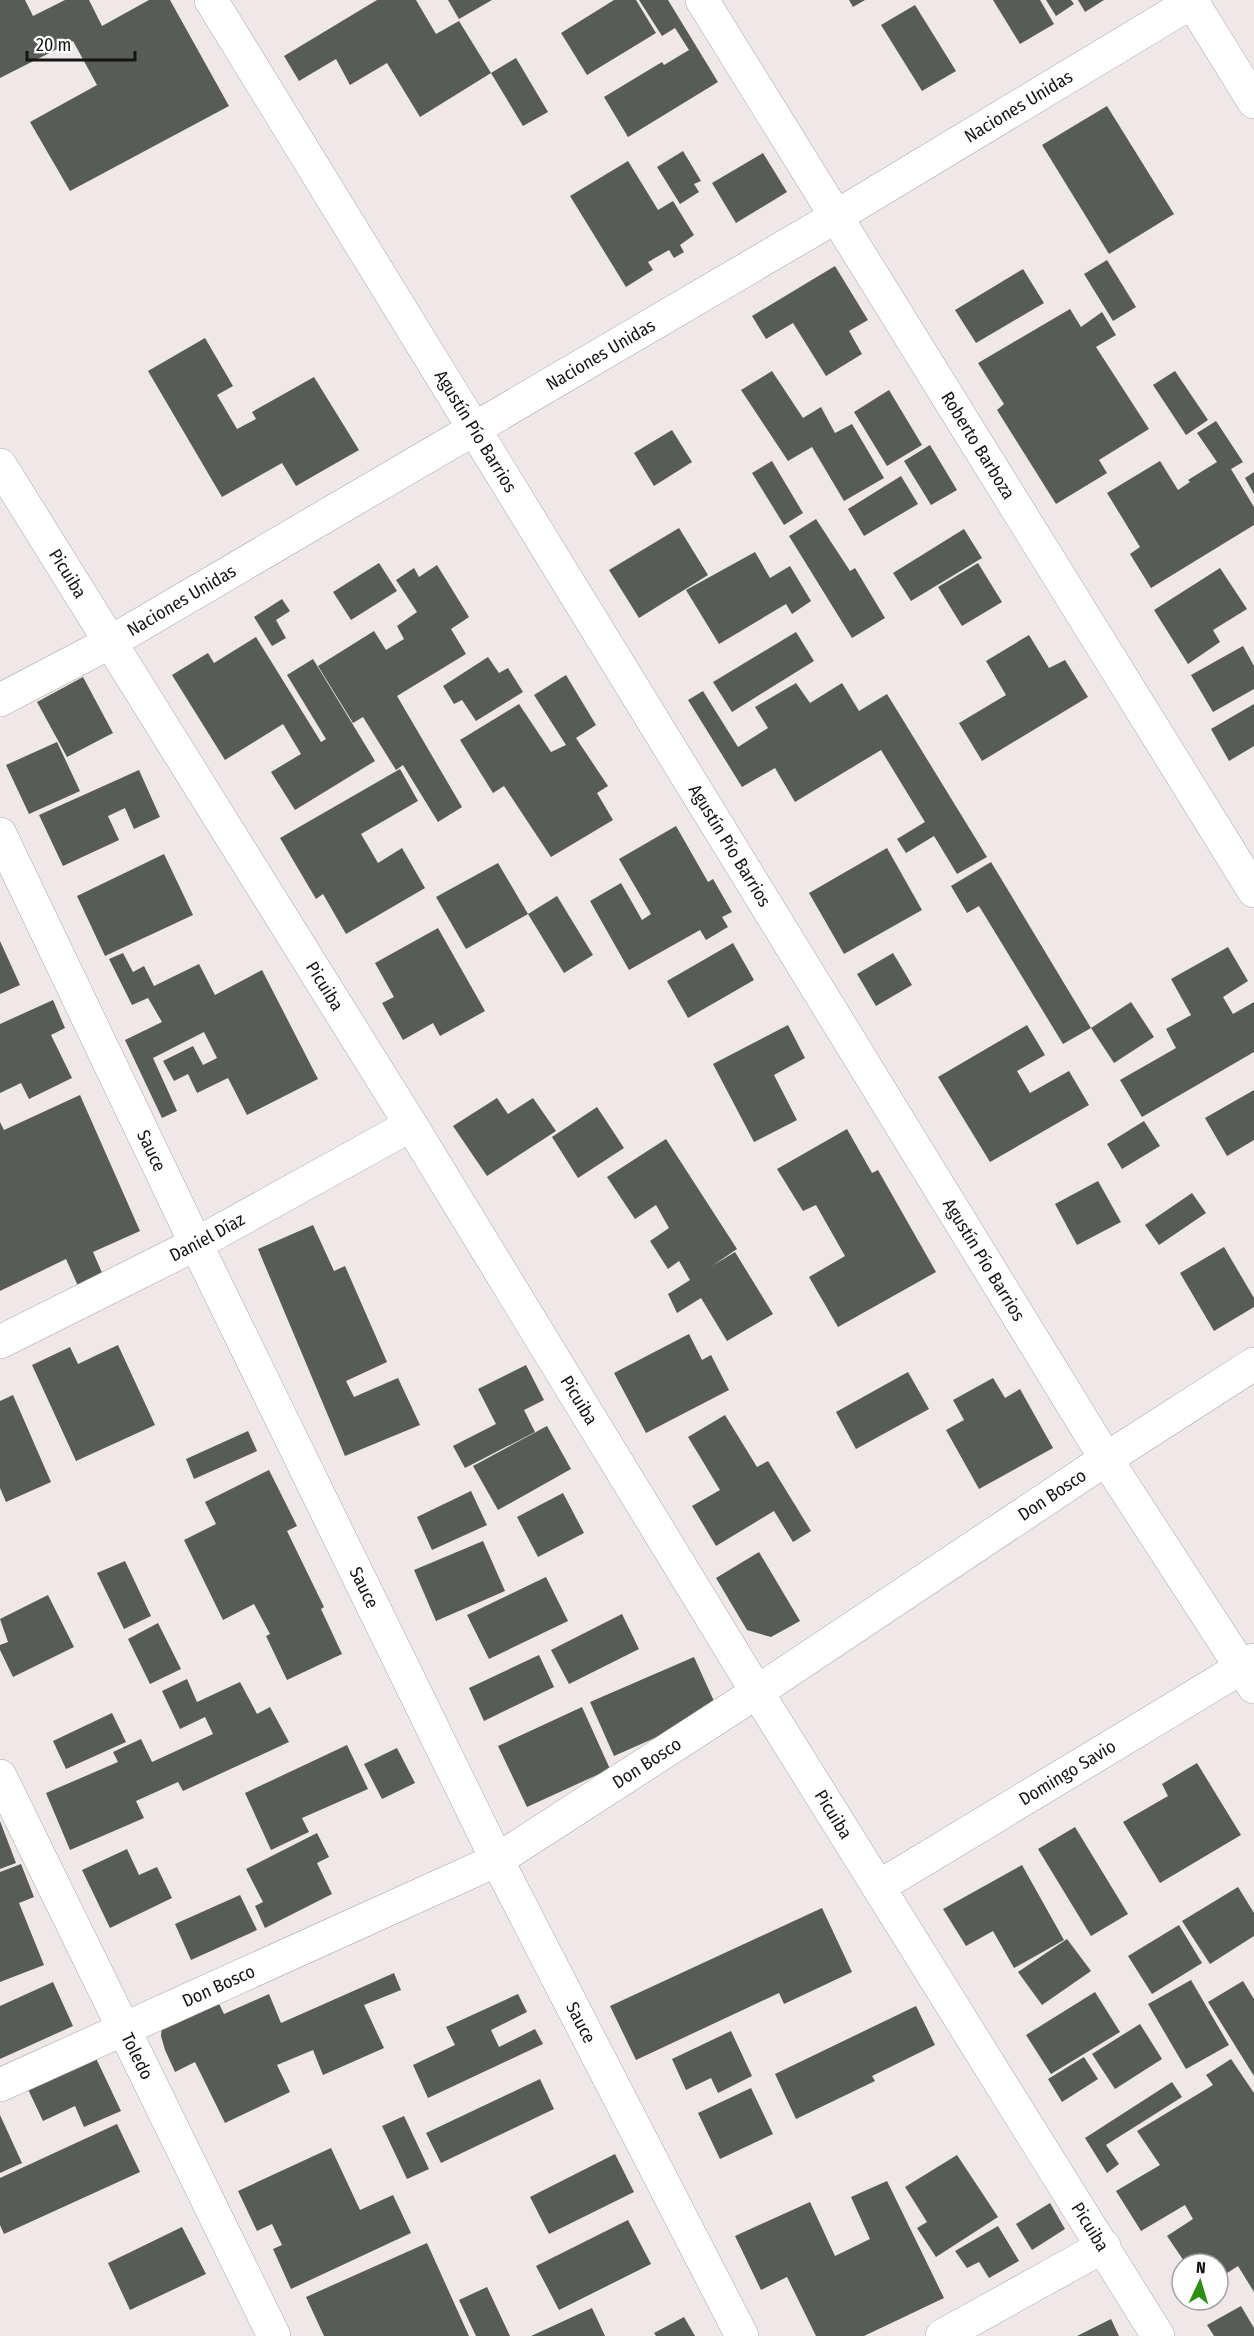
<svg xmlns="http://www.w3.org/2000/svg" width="1254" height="2336" viewBox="0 0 1254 2336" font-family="'Fira Sans Condensed',sans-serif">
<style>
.building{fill:#585c57}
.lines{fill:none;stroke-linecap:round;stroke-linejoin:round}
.minor-casing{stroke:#ada6a7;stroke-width:34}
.minor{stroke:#fff;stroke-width:33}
.labels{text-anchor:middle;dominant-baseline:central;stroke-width:6;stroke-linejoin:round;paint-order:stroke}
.street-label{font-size:18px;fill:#171414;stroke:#fff}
</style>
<rect width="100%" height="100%" fill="#efe7e8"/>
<g class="building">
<polygon points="0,0 25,0 33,16 65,0 89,0 102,26 149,0 170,0 229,106 70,191 30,122 97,85 73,41 0,78"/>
<polygon points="377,0 416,0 436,34 459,21 491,73 420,117 387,63 350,85 336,59 299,81 284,56"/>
<polygon points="448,0 492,0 459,19"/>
<polygon points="614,0 636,0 656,33 587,75 561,33"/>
<polygon points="639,0 668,0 718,82 628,137 604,97 662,62 664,65 689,50 675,28 662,36"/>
<polygon points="849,0 865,0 853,7"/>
<polygon points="993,0 1040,0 1054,24 1020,44"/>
<polygon points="1046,0 1071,0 1074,4 1056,16"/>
<polygon points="1078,0 1104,0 1085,12"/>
<polygon points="915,5 956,71 922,91 881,25"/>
<polygon points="516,58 548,112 523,126 491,73"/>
<polygon points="1107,106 1174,214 1109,254 1042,145"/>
<polygon points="683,151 701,181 694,184 699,192 680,204 657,167"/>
<polygon points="763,153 787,192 736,223 712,183"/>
<polygon points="628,161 658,210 673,201 694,235 680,245 684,252 674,258 669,250 648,262 653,270 626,287 570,196"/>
<polygon points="1107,260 1136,307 1113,321 1084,274"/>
<polygon points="835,266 868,320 849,331 862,354 826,376 793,323 766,339 752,316"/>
<polygon points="1023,269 1044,303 976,343 955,310"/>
<polygon points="1070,309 1081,327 1102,312 1116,335 1096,347 1149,429 1099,460 1107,473 1056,504 997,410 1004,404 978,363"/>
<polygon points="205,338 233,386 217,395 237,429 256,419 252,412 314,377 359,450 296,486 282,463 222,497 148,371"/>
<polygon points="772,371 803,418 821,407 835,433 852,424 884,478 844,501 812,447 788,461 741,390"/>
<polygon points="1175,371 1208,420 1186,435 1153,385"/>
<polygon points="889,390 922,445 887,466 854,412"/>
<polygon points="1216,421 1243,462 1231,469 1254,507 1254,525 1151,588 1130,554 1140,547 1107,493 1160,461 1178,490 1190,482 1188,480 1217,462 1197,433"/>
<polygon points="672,430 692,462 654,486 634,453"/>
<polygon points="930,445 957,490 931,505 904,461"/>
<polygon points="772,461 803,513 784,525 752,473"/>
<polygon points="1254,472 1254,494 1245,478"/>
<polygon points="901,476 918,504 864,536 848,509"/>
<polygon points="816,519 850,571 855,568 885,618 852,638 789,536"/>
<polygon points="679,528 708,575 639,618 609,570"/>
<polygon points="964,529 982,558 911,601 893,573"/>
<polygon points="755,552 770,578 790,566 811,601 792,614 786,604 719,644 686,590"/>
<polygon points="379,563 397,591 351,620 333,592"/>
<polygon points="978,563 1002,602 962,626 938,587"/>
<polygon points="437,565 469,617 451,629 466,654 397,696 462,807 438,822 403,765 396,770 363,717 353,723 318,666 374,631 386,650 404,639 397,626 417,612 396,580 414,568 419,577"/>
<polygon points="1220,568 1247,609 1213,630 1220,642 1188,664 1154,610"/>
<polygon points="282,599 290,611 276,620 286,638 272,646 254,617"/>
<polygon points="796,632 814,661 732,712 713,682"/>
<polygon points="1029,635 1049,668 1065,660 1088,697 982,761 959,723 1006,695 986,661"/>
<polygon points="256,637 321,742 326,739 287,675 313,659 375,761 295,810 271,772 301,754 283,724 225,760 172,675 208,653 214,663"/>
<polygon points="1243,646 1254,666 1254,689 1213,712 1191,675"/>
<polygon points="488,657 499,673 508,668 523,692 476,721 462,700 454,704 443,686"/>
<polygon points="566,675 596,725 576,738 608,786 597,793 613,820 551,857 504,786 493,793 460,740 519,704 551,752 566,745 534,695"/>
<polygon points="83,677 113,733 67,757 37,702"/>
<polygon points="796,683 810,703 842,683 859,711 887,694 987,857 957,874 934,836 906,853 897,839 925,822 881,750 795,802 775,768 742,787 688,700 703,691 738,747 768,728 755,707"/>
<polygon points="1254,704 1254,746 1229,761 1211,729"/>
<polygon points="57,742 80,791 29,814 6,765"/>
<polygon points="400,769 418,801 361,834 378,863 402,848 425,888 346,934 323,894 316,899 280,838"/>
<polygon points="139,770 160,817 134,829 125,808 108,816 119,840 63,866 39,815"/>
<polygon points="676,826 708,882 713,879 732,912 722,917 728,927 706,940 700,930 629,970 590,901 621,883 642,920 651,914 619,859"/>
<polygon points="887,848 922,910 844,954 809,893"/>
<polygon points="164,854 193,915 105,956 77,896"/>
<polygon points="991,862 1091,1028 1063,1044 979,906 967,913 951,886"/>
<polygon points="498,863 528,914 466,949 436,897"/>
<polygon points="557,896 593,955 564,973 528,914"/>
<polygon points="438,928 485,1011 440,1036 433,1023 403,1040 382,1003 394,997 375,963"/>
<polygon points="0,941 20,985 0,994"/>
<polygon points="733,943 754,980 688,1018 667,981"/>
<polygon points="1228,947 1248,981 1223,997 1233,1014 1254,1002 1254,1052 1142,1117 1120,1080 1176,1048 1166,1029 1191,1015 1171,979"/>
<polygon points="123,953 133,972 144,966 154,986 199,964 215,995 262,970 318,1079 247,1115 228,1078 197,1093 188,1074 174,1081 163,1061 193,1046 203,1065 217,1058 204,1032 153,1058 177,1111 162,1118 125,1040 162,1022 148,998 132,1005 109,959"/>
<polygon points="893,953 912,985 876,1006 857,974"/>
<polygon points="53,1000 65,1028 51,1035 72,1078 29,1099 21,1083 0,1093 0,1024"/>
<polygon points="1131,1002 1154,1037 1114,1063 1091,1028"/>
<polygon points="788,1025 805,1058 774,1075 797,1120 754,1142 713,1064"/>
<polygon points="1027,1025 1045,1055 1017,1071 1030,1093 1069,1071 1089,1105 990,1162 938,1077"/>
<polygon points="1254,1090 1254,1140 1227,1156 1205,1118"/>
<polygon points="80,1095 140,1231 93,1252 103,1275 78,1286 66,1259 0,1291 0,1122 4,1130"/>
<polygon points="497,1098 508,1114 533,1098 556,1131 487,1176 453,1126"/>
<polygon points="597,1107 624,1148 578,1178 552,1137"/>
<polygon points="1144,1121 1160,1146 1122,1169 1107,1144"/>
<polygon points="847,1129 872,1173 878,1170 936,1272 838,1327 809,1277 845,1256 816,1205 803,1211 777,1169"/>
<polygon points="666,1139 737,1249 712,1266 735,1252 773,1314 727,1341 701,1298 677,1313 668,1294 690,1280 679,1261 668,1269 650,1241 669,1228 656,1205 635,1219 607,1177"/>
<polygon points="1098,1181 1121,1222 1077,1245 1055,1204"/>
<polygon points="1192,1193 1206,1213 1159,1245 1145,1225"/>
<polygon points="313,1225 334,1271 345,1266 387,1362 346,1381 354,1397 398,1378 420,1425 345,1456 258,1249"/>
<polygon points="1224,1247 1254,1298 1254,1307 1214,1331 1180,1273"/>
<polygon points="689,1334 702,1360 711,1355 729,1390 646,1433 614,1373"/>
<polygon points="118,1345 155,1425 76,1461 32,1365 70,1347 78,1364"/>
<polygon points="526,1365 544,1400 524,1410 535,1432 465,1468 453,1446 496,1424 478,1389"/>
<polygon points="908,1372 929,1409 856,1449 836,1412"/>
<polygon points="993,1378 1005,1398 1020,1389 1053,1448 979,1489 946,1430 964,1420 953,1400"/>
<polygon points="13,1395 51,1482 6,1502 0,1488 0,1401"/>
<polygon points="725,1415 757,1467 768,1461 811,1531 793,1542 774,1511 716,1546 692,1506 720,1490 688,1437"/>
<polygon points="547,1426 571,1469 498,1510 473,1466"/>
<polygon points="248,1431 257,1451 194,1479 186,1459"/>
<polygon points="269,1470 297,1526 287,1531 324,1607 321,1609 342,1654 287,1680 266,1636 270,1634 254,1604 223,1620 184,1540 216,1524 205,1502"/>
<polygon points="471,1491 487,1525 432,1550 417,1517"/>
<polygon points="563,1493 584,1533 538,1557 517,1517"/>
<polygon points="483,1541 505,1591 436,1621 414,1570"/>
<polygon points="759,1552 800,1621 771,1637 747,1630 716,1578"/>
<polygon points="125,1561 151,1616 124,1629 97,1573"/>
<polygon points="546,1577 568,1621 489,1659 467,1615"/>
<polygon points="48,1595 74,1647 13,1677 0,1650 0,1645 8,1642 0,1619"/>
<polygon points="622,1614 639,1649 569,1684 551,1650"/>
<polygon points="158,1623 181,1669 150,1684 128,1639"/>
<polygon points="539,1655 554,1687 484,1721 469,1688"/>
<polygon points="694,1657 718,1710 614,1756 590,1702"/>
<polygon points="187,1679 197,1702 240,1682 257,1714 270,1707 289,1742 183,1791 178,1782 136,1801 144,1818 70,1850 46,1793 118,1762 113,1752 141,1739 152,1762 213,1734 205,1717 180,1729 162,1691"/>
<polygon points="582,1707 610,1769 527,1807 498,1746"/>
<polygon points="112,1713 126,1742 66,1769 53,1741"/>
<polygon points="347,1745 368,1789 302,1818 309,1832 271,1850 245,1793"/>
<polygon points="397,1748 415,1783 382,1799 364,1764"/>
<polygon points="1197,1763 1241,1835 1160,1883 1123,1822 1168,1796 1162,1784"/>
<polygon points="0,1821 16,1863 0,1869"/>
<polygon points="1075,1827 1128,1914 1091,1936 1038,1849"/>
<polygon points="317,1833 329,1857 317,1863 332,1894 265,1928 255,1906 263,1902 246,1869"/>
<polygon points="127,1849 139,1875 157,1867 172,1898 110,1928 82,1870"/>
<polygon points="21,1864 34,1897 19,1903 44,1965 0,1982 0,1872"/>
<polygon points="1022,1865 1064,1940 1014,1968 993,1931 966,1946 943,1909"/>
<polygon points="1238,1887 1254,1913 1254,1936 1210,1964 1182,1921"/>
<polygon points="240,1895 257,1930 191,1960 175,1924"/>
<polygon points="822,1908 852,1972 784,2004 779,1993 636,2060 610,2006"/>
<polygon points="1179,1925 1202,1963 1152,1994 1128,1956"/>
<polygon points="1067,1939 1091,1971 1042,2005 1018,1972"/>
<polygon points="394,1973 401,1990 364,2005 384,2048 323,2075 313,2050 277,2065 290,2092 225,2123 195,2062 175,2072 165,2050 161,2036 162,2025 212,1989 224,2014 269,1994 281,2023"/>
<polygon points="1191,1980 1229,2045 1186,2069 1148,2004"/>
<polygon points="1243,1981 1254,1999 1254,2076 1208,2002"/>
<polygon points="53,1982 73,2026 0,2059 0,2006"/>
<polygon points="1095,1992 1120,2032 1051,2074 1026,2035"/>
<polygon points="518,1994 527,2012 491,2030 499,2047 535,2029 543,2044 428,2098 413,2065 455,2045 446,2027"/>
<polygon points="916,2006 935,2045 872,2076 875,2081 796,2119 775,2074"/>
<polygon points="1140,2024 1162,2059 1115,2089 1092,2054"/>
<polygon points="731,2031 752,2076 718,2093 711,2078 686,2090 672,2059"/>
<polygon points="94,2054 121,2111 84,2127 75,2106 43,2121 26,2085"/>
<polygon points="1084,2057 1098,2079 1062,2102 1048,2079"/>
<polygon points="1231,2059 1254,2093 1254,2292 1238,2266 1218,2279 1218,2264 1186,2264 1167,2236 1193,2219 1185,2205 1141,2231 1116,2191 1160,2165 1137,2131 1213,2085 1206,2075"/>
<polygon points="540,2079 554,2109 441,2163 426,2133"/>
<polygon points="1172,2082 1182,2097 1106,2145 1119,2164 1107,2173 1085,2138"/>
<polygon points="751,2088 773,2134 720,2159 698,2113"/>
<polygon points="0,2115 22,2163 0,2173"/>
<polygon points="404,2116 429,2169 407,2179 382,2126"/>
<polygon points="117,2124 140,2172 4,2234 0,2225 0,2178"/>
<polygon points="331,2148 360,2210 393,2195 411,2233 291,2289 273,2249 282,2245 272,2224 257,2231 238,2191"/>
<polygon points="615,2154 634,2192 549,2234 530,2197"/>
<polygon points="957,2155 998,2217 936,2257 917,2228 927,2222 905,2187"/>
<polygon points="887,2181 944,2298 864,2336 816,2336 787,2277 761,2290 735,2236 810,2202 835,2256 870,2239 851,2197"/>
<polygon points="1050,2203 1065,2229 1032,2250 1016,2224"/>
<polygon points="628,2220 651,2264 559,2310 536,2266"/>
<polygon points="998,2226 1019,2261 989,2278 979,2262 967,2268 955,2251"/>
<polygon points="182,2227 206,2274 130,2310 108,2263"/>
<polygon points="427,2243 469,2336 324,2336 306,2297"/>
<polygon points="487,2287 510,2336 476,2336 459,2300"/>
<polygon points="1241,2306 1254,2328 1254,2336 1214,2336 1207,2325"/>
<polygon points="592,2308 605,2336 531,2336"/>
<polygon points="684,2317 695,2336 656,2336 654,2333"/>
<polygon points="1111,2319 1119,2336 1077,2336"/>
</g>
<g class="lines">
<defs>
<g id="minor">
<path id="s1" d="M211 0 1106 1459 1254 1687"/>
<path id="s2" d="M702 0 1254 891"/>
<polyline points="1191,0 1254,102"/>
<path id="s3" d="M0 465 411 1125 757 1692 1158 2336"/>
<path id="s4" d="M0 700 109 643 837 216 1195 0"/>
<path id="s5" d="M0 834 196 1244 497 1860 742 2336"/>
<path id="s6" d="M0 1342 196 1244 411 1125"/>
<path id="s7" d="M0 1776 274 2336"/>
<path id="s8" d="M880 1886 1254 1660"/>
<path id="s9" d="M0 2085 497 1860 757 1692 1106 1459 1254 1364"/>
<polyline points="942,2336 1104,2246"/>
</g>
</defs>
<use href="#minor" class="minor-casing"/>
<use href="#minor" class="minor"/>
</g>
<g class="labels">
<g class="street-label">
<text stroke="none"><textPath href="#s4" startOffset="1179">Naciones Unidas</textPath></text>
<text stroke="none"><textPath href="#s4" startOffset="693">Naciones Unidas</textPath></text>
<text stroke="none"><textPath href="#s1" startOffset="506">Agustín Pío Barrios</textPath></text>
<text stroke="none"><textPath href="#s2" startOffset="524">Roberto Barboza</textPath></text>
<text stroke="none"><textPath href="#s3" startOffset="128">Picuiba</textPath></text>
<text stroke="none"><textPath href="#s4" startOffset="207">Naciones Unidas</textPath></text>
<text stroke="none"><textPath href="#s1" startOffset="992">Agustín Pío Barrios</textPath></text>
<text stroke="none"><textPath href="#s3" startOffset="614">Picuiba</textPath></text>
<text stroke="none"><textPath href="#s5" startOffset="351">Sauce</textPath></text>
<text stroke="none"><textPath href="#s6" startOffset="232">Daniel Díaz</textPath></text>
<text stroke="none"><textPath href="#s1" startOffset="1478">Agustín Pío Barrios</textPath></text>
<text stroke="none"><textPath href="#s3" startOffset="1100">Picuiba</textPath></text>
<text stroke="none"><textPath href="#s9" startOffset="1210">Don Bosco</textPath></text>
<text stroke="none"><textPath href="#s5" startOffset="837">Sauce</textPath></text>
<text stroke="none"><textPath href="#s9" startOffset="724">Don Bosco</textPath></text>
<text stroke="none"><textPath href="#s8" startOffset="219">Domingo Savio</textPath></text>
<text stroke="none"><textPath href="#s3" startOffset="1586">Picuiba</textPath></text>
<text stroke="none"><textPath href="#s9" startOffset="240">Don Bosco</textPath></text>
<text stroke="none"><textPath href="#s5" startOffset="1323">Sauce</textPath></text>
<text stroke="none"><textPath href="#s7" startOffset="312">Toledo</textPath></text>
<text stroke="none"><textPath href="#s3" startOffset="2072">Picuiba</textPath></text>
</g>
</g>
<g transform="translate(1200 2282) rotate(4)"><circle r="28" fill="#ffffff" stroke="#a2a1a1" stroke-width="1.5"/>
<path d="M0-4.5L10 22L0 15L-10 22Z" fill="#2b9011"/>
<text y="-9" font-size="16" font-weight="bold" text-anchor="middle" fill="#171414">N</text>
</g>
<path d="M27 51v9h108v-9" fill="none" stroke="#171414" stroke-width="3"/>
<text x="36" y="51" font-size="18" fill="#171414" stroke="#ffffff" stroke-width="4.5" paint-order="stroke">20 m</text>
</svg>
